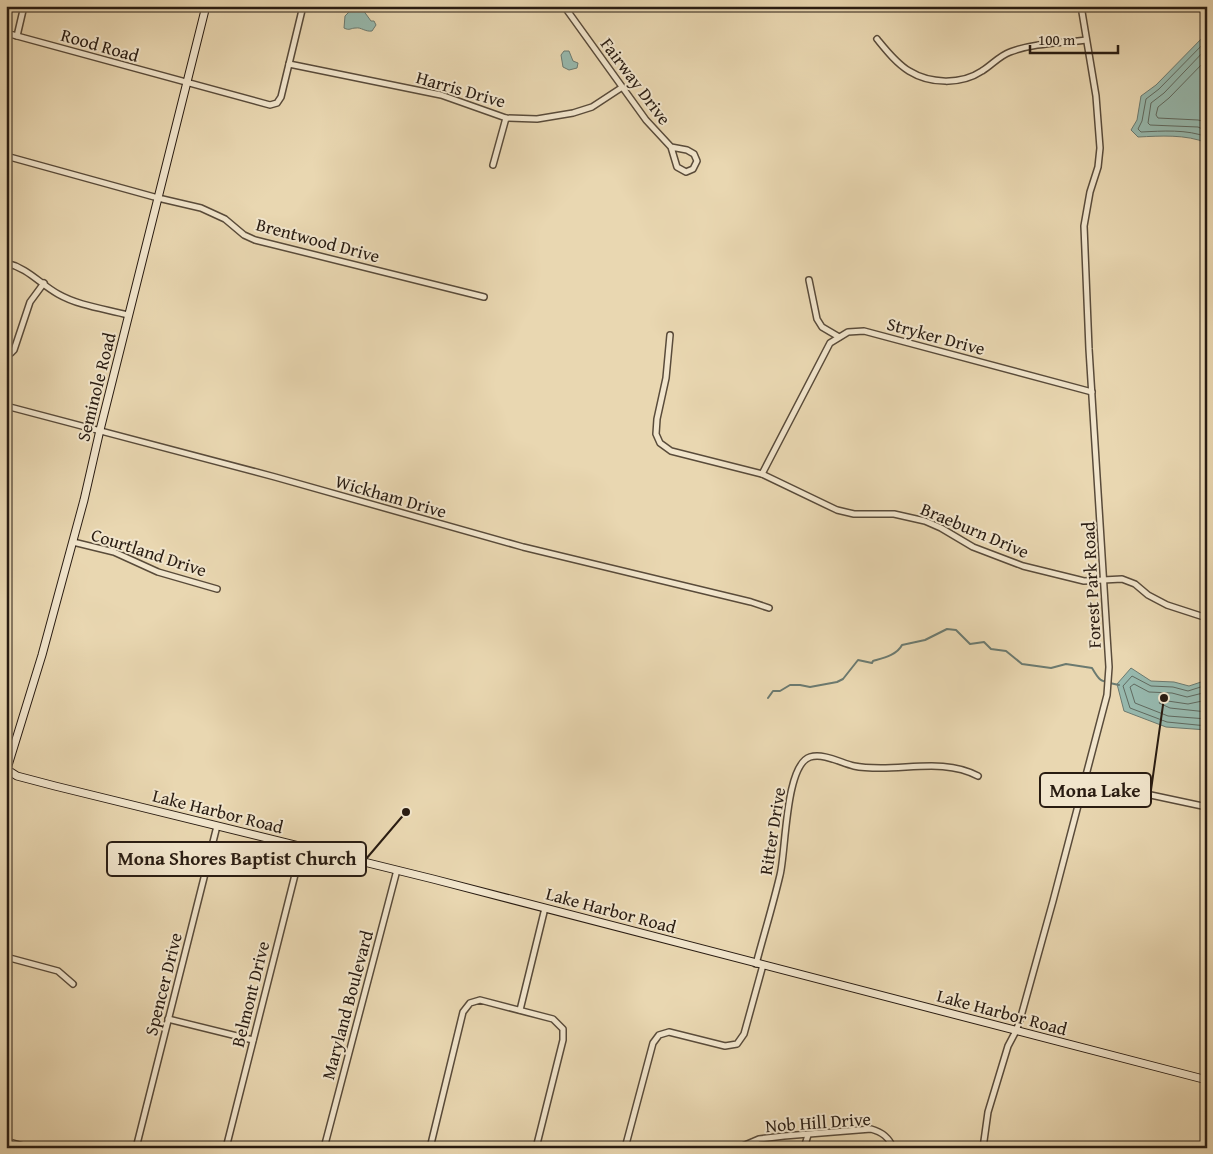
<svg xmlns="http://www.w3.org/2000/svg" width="1213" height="1154" viewBox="0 0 1213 1154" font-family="'Gentium Book Plus',serif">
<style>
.water{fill:#97b9ae;stroke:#6b7a70}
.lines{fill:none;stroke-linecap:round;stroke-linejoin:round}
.shore{stroke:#606a60;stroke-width:1}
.stream{stroke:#6b7a70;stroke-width:2}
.street-casing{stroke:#594b3a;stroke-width:8}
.secondary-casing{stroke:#291c12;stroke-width:9}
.street{stroke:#f1e5cc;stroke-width:5}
.secondary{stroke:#f1e5cc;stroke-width:7}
.labels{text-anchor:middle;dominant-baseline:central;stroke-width:4;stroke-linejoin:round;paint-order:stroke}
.street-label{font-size:18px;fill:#291c12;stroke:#f1e5cc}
.leader{fill:none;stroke:#291c12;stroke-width:2}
.callout-dot{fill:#291c12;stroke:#f1e5cc;stroke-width:2}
.callout{fill:#f1e5cc;stroke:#291c12;stroke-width:2}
.callout-label{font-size:19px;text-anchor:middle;font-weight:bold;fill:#291c12}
</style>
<rect width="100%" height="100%" fill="#e9d7b1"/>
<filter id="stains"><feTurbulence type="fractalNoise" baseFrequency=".004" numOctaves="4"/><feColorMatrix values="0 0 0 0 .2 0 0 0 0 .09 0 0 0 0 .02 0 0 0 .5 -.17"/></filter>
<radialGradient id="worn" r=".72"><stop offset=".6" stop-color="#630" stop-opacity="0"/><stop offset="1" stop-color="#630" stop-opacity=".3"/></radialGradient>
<g class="water">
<path d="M358 8 363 10 371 21H374L376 25 372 31C365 32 361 27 356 28 350 28 350 31 344 28L345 16 350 11 356 10Z"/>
<path d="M1207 33V143C1186 134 1160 136 1138 137L1131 130 1137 120 1141 96 1156 85Z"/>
<polygon points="564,51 569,51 573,61 578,63 577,68 569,70 563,67 561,55"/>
<polygon points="1131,668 1151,681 1174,682 1189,686 1207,680 1207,730 1166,727 1124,711 1117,684"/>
</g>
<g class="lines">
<g class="shore">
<path d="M1207 40 1159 89 1146 99 1142 121 1138 129 1141 132C1162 131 1187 129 1207 137"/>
<polyline points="1207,48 1164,93 1151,103 1148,123 1150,125 1198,127 1207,131"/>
<polyline points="1207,59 1169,98 1158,107 1156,115 1158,118 1198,120 1207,122"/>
<polyline points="1207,685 1188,691 1173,687 1151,686 1132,676 1123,686 1130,708 1167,722 1207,726"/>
<polyline points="1207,692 1187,697 1172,693 1149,692 1134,684 1130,687 1135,703 1168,716 1207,719"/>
<polyline points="1207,700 1188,704 1161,700 1159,703 1170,708 1207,712"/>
</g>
<path class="stream" d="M768 698 773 691H780L790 685H800L810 687 837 682 843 679 858 660 872 663 873 661C883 658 897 655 902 645L925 640 947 629 956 630 970 644 984 642 991 649 1006 651 1022 664 1051 668 1066 664 1092 668C1102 685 1101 680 1119 685"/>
<defs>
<g id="street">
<polyline points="564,6 646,120 671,147 677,167 686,172 693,169 697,161 694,154 687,150 671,147"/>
<polyline points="6,33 270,105 277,103 281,97 303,6"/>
<polyline points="17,36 24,6"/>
<path d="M877 39C886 50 896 63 909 71 930 84 961 85 982 71 992 65 999 56 1010 52 1033 43 1062 43 1086 40"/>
<polyline points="289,64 441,95 506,118 537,119 573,113 592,107 621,88"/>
<polyline points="6,156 158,198 201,208 225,219 244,235 255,240 484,297"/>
<polyline points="493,165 506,118"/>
<path d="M6 263C28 268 40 284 58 294 79 306 106 309 128 315"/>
<polyline points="809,280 817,319 822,327 839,337"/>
<polyline points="670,335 666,378 657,419 656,434 660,443 671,451 762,474 837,510 854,514 894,514 925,521 941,528 973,547 1023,566 1084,581 1122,579 1135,584 1148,595 1167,605 1207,618"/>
<polyline points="6,353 11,353 14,350 30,302 44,283"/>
<polyline points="6,406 275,477 523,547 751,602 769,608"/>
<polyline points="762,474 830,343 848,332 864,331 1092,392"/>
<polyline points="73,542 114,552 158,572 217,589"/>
<polyline points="1085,781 1207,807"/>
<polyline points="6,957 58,971 73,984"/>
<path d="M756 964C764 934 773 905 780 875 786 852 785 765 810 757 824 753 841 763 854 766 863 768 873 768 881 768 914 768 948 760 978 776"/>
<polyline points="520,1010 545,908"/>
<polyline points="168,1019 253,1040"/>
<polyline points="6,1141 30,1148"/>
<polyline points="136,1148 217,826"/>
<polyline points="226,1148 302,847"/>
<polyline points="324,1148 397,870"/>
<polyline points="430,1148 463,1012 470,1003 480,1000 553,1019 563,1029 563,1040 536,1148"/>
<polyline points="625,1148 653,1043 659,1035 669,1032 725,1046 737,1044 744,1034 763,965"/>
<path d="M738 1148 759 1139 784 1136 871 1129C882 1132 889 1137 893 1148"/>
<polyline points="804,1148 808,1135"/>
<polyline points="983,1148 988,1112 1008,1046 1016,1031 1020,1020 1053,901 1107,695 1109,667 1089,349 1084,226 1090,192 1098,167 1100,148 1096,96 1081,6"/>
</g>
<g id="secondary">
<polyline points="6,769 17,776 55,786 433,879 1207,1080"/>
<polyline points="6,772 42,655 84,500 100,430 206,6"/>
</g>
</defs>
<use href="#street" class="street-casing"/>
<use href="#secondary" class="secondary-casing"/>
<use href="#street" class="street"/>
<use href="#secondary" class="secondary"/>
</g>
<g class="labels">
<g class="street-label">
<text transform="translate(100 45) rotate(16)">Rood Road</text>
<text transform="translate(636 81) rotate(53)">Fairway Drive</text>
<text transform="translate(461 89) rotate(16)">Harris Drive</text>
<text transform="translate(318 240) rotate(15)">Brentwood Drive</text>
<text transform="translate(936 336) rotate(15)">Stryker Drive</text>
<text transform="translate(96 387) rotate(-76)">Seminole Road</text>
<text transform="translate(391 496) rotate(16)">Wickham Drive</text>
<text transform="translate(975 530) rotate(23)">Braeburn Drive</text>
<text transform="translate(149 552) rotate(18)">Courtland Drive</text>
<text transform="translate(1091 585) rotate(-93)">Forest Park Road</text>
<text transform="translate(218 811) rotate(14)">Lake Harbor Road</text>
<text transform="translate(772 831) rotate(-81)">Ritter Drive</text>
<text transform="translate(611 910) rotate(15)">Lake Harbor Road</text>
<text transform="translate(163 984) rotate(-76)">Spencer Drive</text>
<text transform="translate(250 994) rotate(-76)">Belmont Drive</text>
<text transform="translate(347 1005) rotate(-75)">Maryland Boulevard</text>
<text transform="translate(1002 1012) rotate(15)">Lake Harbor Road</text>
<text transform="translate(818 1122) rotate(-4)">Nob Hill Drive</text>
</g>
</g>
<path class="leader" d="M1164 698L1151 790M406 812L366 859"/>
<g class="callout-dot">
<circle cx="1164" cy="698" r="5"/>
<circle cx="406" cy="812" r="5"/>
</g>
<g class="callout">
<rect x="1040" y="773" width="111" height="34" rx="5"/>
<rect x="107" y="842" width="259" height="34" rx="5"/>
</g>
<g class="callout-label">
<text x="1095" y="797">Mona Lake</text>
<text x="237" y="865">Mona Shores Baptist Church</text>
</g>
<rect width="1213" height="1154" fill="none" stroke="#e9d7b1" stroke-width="25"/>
<rect x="8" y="8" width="1198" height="1139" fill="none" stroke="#291c12" stroke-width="2.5"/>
<rect x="12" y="12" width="1188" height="1129" fill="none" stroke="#291c12"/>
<path d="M1030 45v8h88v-8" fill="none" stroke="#291c12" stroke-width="2.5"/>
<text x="1038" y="45" font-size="15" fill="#291c12" stroke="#f1e5cc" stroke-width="4" paint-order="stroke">100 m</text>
<rect width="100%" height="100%" filter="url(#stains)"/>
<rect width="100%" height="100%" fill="url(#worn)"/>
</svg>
